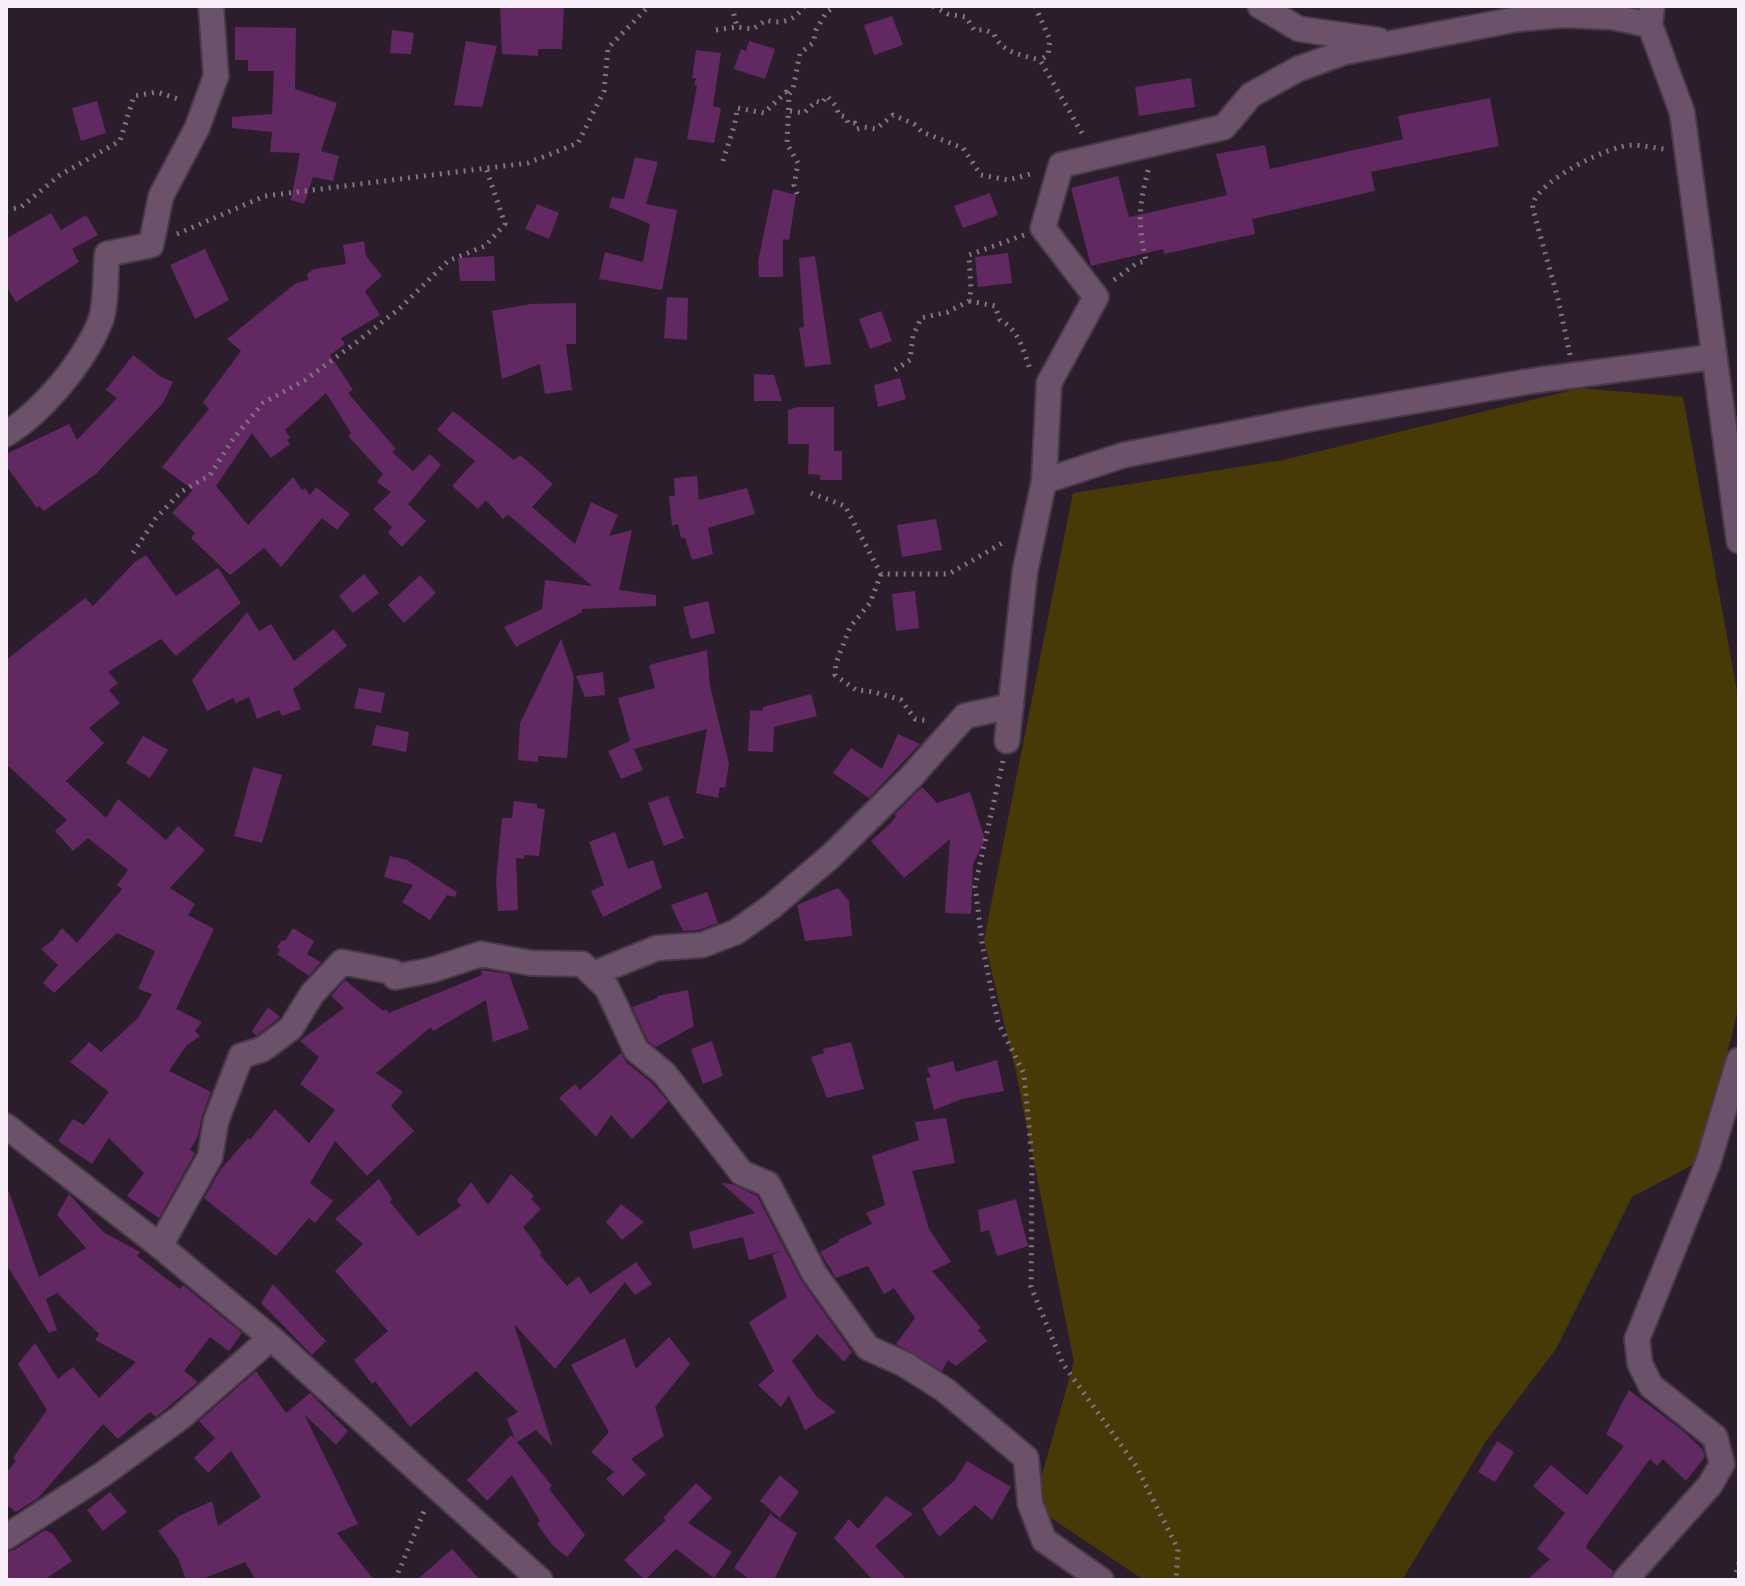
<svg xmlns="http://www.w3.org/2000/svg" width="1745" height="1586" viewBox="0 0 1745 1586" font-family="Helvetica,sans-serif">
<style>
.green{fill:#473a07}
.building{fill:#612861}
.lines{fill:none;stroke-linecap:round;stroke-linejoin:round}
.minor-casing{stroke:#493a48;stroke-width:28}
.path{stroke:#837683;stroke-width:5;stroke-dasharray:2 6;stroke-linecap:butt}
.minor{stroke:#6b516a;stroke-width:24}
</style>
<rect width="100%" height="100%" fill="#2c1d2c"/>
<polygon class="green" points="1581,388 1683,397 1739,702 1739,1006 1700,1161 1632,1197 1556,1349 1486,1441 1402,1580 1144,1580 1033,1506 1074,1362 1016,1072 984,940 1073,493 1283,460"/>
<g class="building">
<polygon points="500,6 564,6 562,49 538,49 538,56 502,54"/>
<polygon points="892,16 903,45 874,55 864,25"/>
<polygon points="235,27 296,28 295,89 337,103 321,151 339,156 333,181 313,177 304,204 291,200 300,153 270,152 272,132 232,128 232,117 272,114 274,71 248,71 248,60 235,60"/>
<polygon points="392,30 414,33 411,54 390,53"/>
<polygon points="466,41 497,46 482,107 454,105"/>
<polygon points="749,41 775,49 765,79 734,69 741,49 746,51"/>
<polygon points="696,50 721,53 713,106 721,108 714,143 687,139 697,86 694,85 696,78 692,78"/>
<polygon points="1191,78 1195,107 1139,116 1135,87"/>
<polygon points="1490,98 1499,146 1371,172 1375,191 1252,219 1255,234 1164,254 1163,249 1091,266 1071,188 1118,176 1129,217 1227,195 1216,154 1265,145 1270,169 1403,139 1398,116"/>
<polygon points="97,101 106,133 81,141 72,108"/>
<polygon points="635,157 658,162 646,204 677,210 662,290 599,279 605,252 643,262 650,224 609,207 612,197 624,199"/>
<polygon points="773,189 796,195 789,240 783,239 783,277 759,277 758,262"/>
<polygon points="990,193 998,215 963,228 954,206"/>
<polygon points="537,204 559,213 549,239 525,229"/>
<polygon points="51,213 61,230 86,215 98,235 72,249 79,262 16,302 6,286 6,239"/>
<polygon points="364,241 366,256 382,276 365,291 380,315 341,338 345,344 330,355 353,390 348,393 396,449 392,452 413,471 430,454 441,465 408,504 426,521 402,547 388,533 392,527 373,509 391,492 377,482 383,474 348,436 351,433 326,393 285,430 290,437 287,440 290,444 271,458 252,433 216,486 248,525 293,477 302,490 305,488 310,495 316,487 350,514 337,530 322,518 281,567 264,548 230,575 191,538 195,533 172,513 193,490 162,467 209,409 203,402 241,351 227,339 296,283 308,280 307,274 314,269 346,264 343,245"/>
<polygon points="205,249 229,300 195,319 170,265"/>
<polygon points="1008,253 1012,283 978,287 975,257"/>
<polygon points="494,256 495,281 460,281 458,258"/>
<polygon points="815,256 831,364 805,367 799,328 804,327 799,258"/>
<polygon points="667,297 688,298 687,340 664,338"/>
<polygon points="576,303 576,344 566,344 572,390 545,394 540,364 502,379 492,311 530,304"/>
<polygon points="881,311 892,341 870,349 859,319"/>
<polygon points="133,355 161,377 173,382 163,403 97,473 44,511 39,506 37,508 6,466 6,454 69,424 77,440 117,398 106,390"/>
<polygon points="754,374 774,375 782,401 754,401"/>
<polygon points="900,378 906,399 878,407 874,385"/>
<polygon points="798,407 834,407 834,451 842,451 842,480 820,480 820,475 808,474 809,444 788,444 788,410"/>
<polygon points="453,411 514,460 520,455 553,484 532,507 575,544 591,502 618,515 609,536 632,530 619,590 656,595 656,606 582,609 582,612 516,647 504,627 542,609 545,580 592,586 511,517 507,515 503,519 486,500 478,509 452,486 475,461 437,430"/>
<polygon points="697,476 699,500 747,488 755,514 708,528 713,554 692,560 685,538 681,538 678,524 672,526 669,496 675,496 674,478"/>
<polygon points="936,519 942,550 902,557 897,525"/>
<polygon points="146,555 176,596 218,568 241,603 176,656 161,639 108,672 118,683 109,690 120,703 89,728 104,743 66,781 106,818 118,799 166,840 178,826 205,850 170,888 195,904 188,915 214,929 176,1009 202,1022 195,1031 200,1036 186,1046 169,1071 211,1092 202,1116 198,1136 190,1150 195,1153 159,1218 127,1196 144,1173 109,1138 92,1164 58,1141 73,1119 84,1125 109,1092 70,1062 89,1042 101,1052 138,1018 152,994 138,989 155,951 117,933 54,993 43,983 58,965 41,949 53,940 62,928 77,943 122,889 117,885 128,870 88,838 73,851 55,831 67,820 6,764 6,660 85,598 93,606 135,562"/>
<polygon points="364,574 379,593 353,613 339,596"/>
<polygon points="420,575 436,593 404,623 388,605"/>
<polygon points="915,591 919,628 896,631 892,594"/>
<polygon points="708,601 715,633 691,639 683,607"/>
<polygon points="247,612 259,631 271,624 294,661 334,629 347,646 293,689 301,709 282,716 279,710 257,719 249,697 236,703 233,698 207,711 192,680"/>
<polygon points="561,639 574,677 567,758 538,756 538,762 518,760 520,723"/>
<polygon points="707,650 710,686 729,764 725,788 720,787 718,798 696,793 707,729 634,749 643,770 621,779 608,751 630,741 618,698 655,688 649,665"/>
<polygon points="603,672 605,695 585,697 576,676"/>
<polygon points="359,688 385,693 381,713 354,708"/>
<polygon points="811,694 817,716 774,727 773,752 748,751 750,710 763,711 763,707"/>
<polygon points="376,725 409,732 406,752 372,745"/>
<polygon points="898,734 920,744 869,798 833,773 851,748 882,769"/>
<polygon points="143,736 168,750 150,778 126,763"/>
<polygon points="253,767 282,775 262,843 234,836"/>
<polygon points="922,787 937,803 970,792 985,840 973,864 971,914 945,913 950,839 904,878 871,841 891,823 896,816 894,815"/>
<polygon points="668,796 684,838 664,846 648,803"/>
<polygon points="514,801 537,804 537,808 545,809 539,856 524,855 524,859 516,858 518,910 498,911 496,880 502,818 512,818"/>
<polygon points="615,832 628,869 653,860 662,888 603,917 591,891 604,885 589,842"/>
<polygon points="390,856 407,860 457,892 455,897 447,895 430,920 402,902 413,885 384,877"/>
<polygon points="838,888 849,901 852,936 805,941 797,905"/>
<polygon points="707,892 718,923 699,930 683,931 671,905"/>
<polygon points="293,928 314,941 307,954 321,962 309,976 277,954 280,950 277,947 282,940 285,941"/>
<polygon points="481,970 509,974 529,1029 493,1042 486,1000 433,1031 431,1027 376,1073 403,1092 391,1106 414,1131 367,1176 335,1141 310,1183 333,1201 315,1223 309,1218 276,1256 204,1198 221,1169 248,1138 250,1140 275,1109 309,1143 335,1110 300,1084 319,1057 300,1041 344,1008 331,996 345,980 383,1011 386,1009 389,1013 482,975"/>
<polygon points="688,990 694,1026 656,1047 648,1041 632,1007 658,998 657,996"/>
<polygon points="268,1007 280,1017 256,1036 252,1031"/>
<polygon points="712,1041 723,1076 703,1084 691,1049"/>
<polygon points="851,1042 864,1089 827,1098 811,1057 824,1053 823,1049"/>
<polygon points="621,1053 626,1062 653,1084 668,1102 632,1139 611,1115 596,1137 559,1098 575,1084 580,1090"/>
<polygon points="997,1060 1004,1091 962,1099 934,1110 926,1078 931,1077 927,1068 953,1061 956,1072"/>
<polygon points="946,1118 955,1163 912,1171 929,1229 951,1262 932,1271 981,1328 978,1330 987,1341 956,1366 948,1360 942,1371 896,1344 915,1318 894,1288 884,1294 868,1266 836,1278 820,1252 839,1242 838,1240 872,1224 866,1213 885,1205 872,1156 919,1140 915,1122"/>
<polygon points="511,1174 534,1196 531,1199 541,1209 523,1227 542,1253 540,1255 567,1286 579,1276 590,1294 636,1262 652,1284 635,1295 625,1282 555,1369 514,1324 553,1447 536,1430 517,1442 552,1486 549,1489 585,1535 567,1557 553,1546 537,1524 540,1521 512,1475 487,1501 467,1480 511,1435 515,1439 507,1419 518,1412 476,1371 410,1427 375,1381 372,1384 354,1360 388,1331 335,1271 363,1244 335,1219 379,1179 392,1199 390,1202 418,1236 461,1206 457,1200 471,1182 488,1205"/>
<polygon points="721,1183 732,1184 757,1196 801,1280 852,1352 844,1362 817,1334 792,1361 817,1397 836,1412 805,1430 789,1395 781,1407 758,1385 774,1371 749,1322 787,1297 772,1255 781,1251 749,1260 743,1237 693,1249 689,1232 755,1213"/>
<polygon points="6,1192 9,1192 39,1277 86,1248 57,1215 69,1194 103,1232 140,1252 137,1256 180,1289 183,1285 242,1333 229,1351 210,1337 184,1371 198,1382 156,1417 150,1412 118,1439 103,1424 38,1498 16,1512 6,1504 6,1473 16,1461 13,1458 47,1410 18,1364 35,1343 58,1379 73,1367 99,1398 136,1362 95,1340 99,1334 57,1293 46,1299 57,1330 49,1333 6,1264"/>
<polygon points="1016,1199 1028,1246 997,1256 989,1230 981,1232 978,1210"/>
<polygon points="621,1204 644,1222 622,1240 606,1222"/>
<polygon points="273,1284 326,1341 312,1355 261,1303"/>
<polygon points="669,1337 690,1364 655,1407 664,1436 631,1459 646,1474 623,1496 606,1479 614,1472 591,1452 609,1432 571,1365 625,1338 636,1369"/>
<polygon points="256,1371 286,1413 310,1393 348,1431 336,1445 304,1414 358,1524 337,1533 374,1580 256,1580 245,1562 200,1580 186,1580 178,1558 158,1531 179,1516 212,1501 218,1526 261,1497 231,1451 208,1473 194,1458 215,1438 199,1421"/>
<polygon points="1629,1390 1682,1430 1703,1450 1705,1457 1686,1481 1663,1459 1657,1466 1650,1459 1587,1544 1586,1548 1613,1571 1610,1580 1527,1580 1550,1559 1537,1549 1565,1513 1533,1486 1551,1465 1587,1495 1624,1446 1606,1434"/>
<polygon points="1497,1441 1514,1452 1495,1482 1478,1472"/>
<polygon points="967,1461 1011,1487 992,1520 975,1505 939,1537 922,1509 955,1480"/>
<polygon points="780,1475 799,1492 780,1518 760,1501"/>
<polygon points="696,1483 712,1498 688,1523 732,1552 714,1578 676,1549 645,1580 624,1560 666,1520 663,1518"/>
<polygon points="110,1492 127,1512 103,1531 87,1510"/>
<polygon points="886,1496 913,1514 875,1546 907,1580 873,1580 834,1538 849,1519 858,1529"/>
<polygon points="770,1514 797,1533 774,1580 751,1580 734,1568"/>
<polygon points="45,1530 53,1534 72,1561 44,1580 6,1580 6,1552 14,1550"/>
<polygon points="452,1549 480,1580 417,1580"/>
</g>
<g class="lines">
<defs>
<g id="minor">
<polyline points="1260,6 1299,29 1378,40"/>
<polyline points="1652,6 1650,25 1682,112 1739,541"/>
<path d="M6 434C42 412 84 362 100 322 107 305 105 273 107 254L151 245 161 196 197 128 216 76 211 6"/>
<polyline points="1044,481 1049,383 1096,297 1043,228 1061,165 1224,127 1251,95 1298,69 1345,52 1518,19 1563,15 1612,17 1650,25"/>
<polyline points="1007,741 1025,571 1044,481 1124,455 1314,418 1538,380 1713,357"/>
<polyline points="593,974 657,948 702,945 736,932 771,907 831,856 911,777 965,716 1011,706"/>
<polyline points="6,1126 160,1246 271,1338 540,1580"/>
<polyline points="160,1246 210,1157 216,1121 241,1056 263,1049 291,1028 312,994 342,962 393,972 395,977 432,970 481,954 531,963 582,964 607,988 636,1050 664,1073 742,1173 768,1184 814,1273 868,1348 904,1364 945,1390 1026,1458 1030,1503 1044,1540 1101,1580"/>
<polyline points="6,1537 103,1474 181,1417 271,1338"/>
<polyline points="1625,1580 1710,1485 1722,1464 1715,1437 1651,1386 1640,1364 1637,1339 1708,1163 1739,1060"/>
</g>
</defs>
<use href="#minor" class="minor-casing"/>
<g class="path">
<path d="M732 6 737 27 753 29 766 20C783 25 794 20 804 7L809 6"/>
<path d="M933 6 948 14 966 17 974 30H985L994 34C1001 53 1023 55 1040 60"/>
<polyline points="1035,6 1050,40 1048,55 1040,60 1083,135"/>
<polyline points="716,30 737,27"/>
<polyline points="790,111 804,113 816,101 822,103 827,96 836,106 839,115 846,117 848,123 855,123 857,129 864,127 876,129 893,115 914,124 922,132 963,148 981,175 1008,180 1034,173"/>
<path d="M723 161C728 143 736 126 737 108L764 113 786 92 789 94"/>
<polyline points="797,194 794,185 798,163 787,144 789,94 793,89 800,53 813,43 816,30 826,13 835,6"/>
<polyline points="6,210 21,207 60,175 120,141 134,96 157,92 181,100"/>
<polyline points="177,234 265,196 528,163 578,143 604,91 608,48 649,6"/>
<path d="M1114 280 1137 263 1146 261C1137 221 1139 205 1149 167"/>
<path d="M969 301 995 306 1000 320C1019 330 1023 350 1030 369"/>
<path d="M1570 355 1558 299 1534 213C1533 209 1532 205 1534 201 1544 178 1608 146 1632 145 1642 145 1654 148 1664 149"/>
<polyline points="895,370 910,360 913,336 921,318 948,312 969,301 971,290 969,255 1024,235"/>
<polyline points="811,493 845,506 881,574 949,574 1004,542"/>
<polyline points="133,553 156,518 181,492 210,475 233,439 263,403 305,380 358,341 399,309 448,261 485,246 505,224 486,168"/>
<polyline points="881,574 870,603 850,627 836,663 835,675 856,690 874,692 901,700 915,719 929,721"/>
<polyline points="1003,761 975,886 983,949 998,1022 1024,1074 1032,1159 1031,1287 1063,1364 1136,1466 1178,1549 1176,1580"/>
<polyline points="395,1580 425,1509"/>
<polyline points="1734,1580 1739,1563"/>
</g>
<use href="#minor" class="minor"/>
</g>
<rect width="1745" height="1586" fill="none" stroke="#f8eef7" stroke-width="16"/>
</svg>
